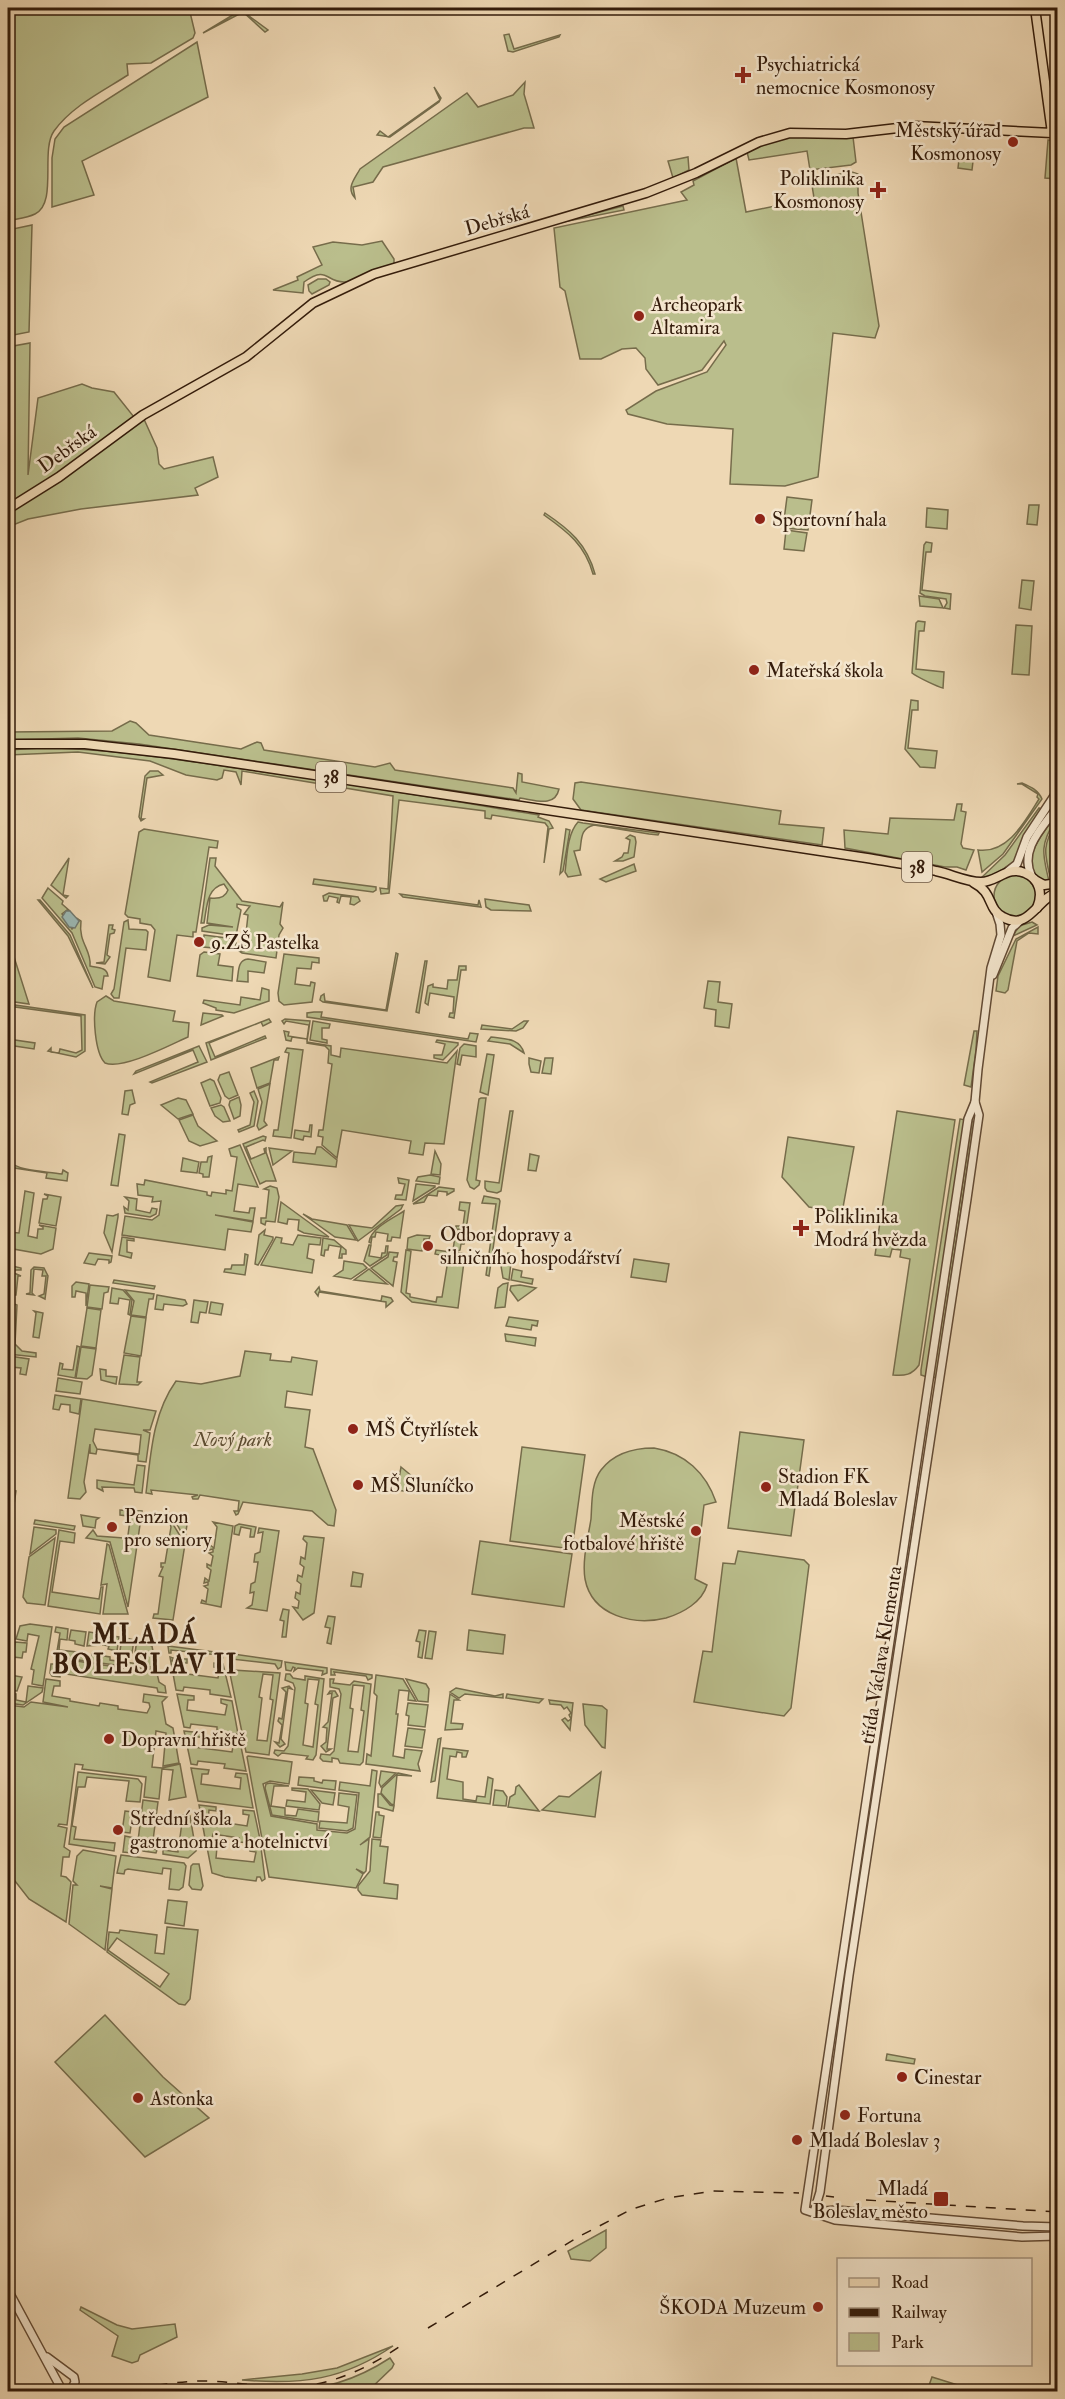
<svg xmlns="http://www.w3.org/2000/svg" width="1065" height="2399" viewBox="0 0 1065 2399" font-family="'IM FELL Double Pica',serif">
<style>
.green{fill:#babe8c;stroke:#766c4b;stroke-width:1.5;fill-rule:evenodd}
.water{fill:#9bb8b4;stroke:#717970;stroke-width:1.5}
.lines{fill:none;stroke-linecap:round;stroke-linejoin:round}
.minor-casing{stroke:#624a34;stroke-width:10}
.major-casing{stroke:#331b0a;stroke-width:11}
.minor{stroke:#f4e6ce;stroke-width:7}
.major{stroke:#eed8b4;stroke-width:8}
.rail{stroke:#331b0a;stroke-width:1.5;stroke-dasharray:10 10;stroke-linecap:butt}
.poi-dot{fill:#8f2418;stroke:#f4e6ce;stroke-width:2}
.labels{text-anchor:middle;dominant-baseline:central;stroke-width:5;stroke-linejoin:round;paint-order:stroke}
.shield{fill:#f4e6ce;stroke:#6d5845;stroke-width:1.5}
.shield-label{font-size:18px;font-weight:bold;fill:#331b0a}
.poi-label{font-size:20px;fill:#331b0a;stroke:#f4e6ce;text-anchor:start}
.street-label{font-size:20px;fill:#331b0a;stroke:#f4e6ce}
.park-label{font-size:20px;font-style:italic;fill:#5c4c31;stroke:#f4e6ce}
.district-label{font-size:26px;font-weight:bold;letter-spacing:1.5px;fill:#331b0a;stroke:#f4e6ce}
</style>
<rect width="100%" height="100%" fill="#eed8b4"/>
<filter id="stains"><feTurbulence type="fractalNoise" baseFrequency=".00333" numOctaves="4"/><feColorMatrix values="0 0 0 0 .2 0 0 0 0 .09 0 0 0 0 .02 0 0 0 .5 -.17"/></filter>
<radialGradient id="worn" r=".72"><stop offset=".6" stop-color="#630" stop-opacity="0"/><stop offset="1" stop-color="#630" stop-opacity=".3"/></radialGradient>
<g class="green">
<path d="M8 8H189L195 33 193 38 151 63 127 64 128 75C103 91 72 106 54 131 40 151 58 203 35 214 27 218 16 219 8 221V31L12 25 8 26Z"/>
<polygon points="241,10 268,30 265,32 243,12 203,33"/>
<polygon points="509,34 514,49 560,35 559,37 513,52 508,51 504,35"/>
<polygon points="197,42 208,97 82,161 94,195 52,207 52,158 55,139 64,127"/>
<path d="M525 82 524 94 534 128H524L383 167 373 182 353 187 355 198C346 188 354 180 360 169L467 93 478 107 513 95Z"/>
<polygon points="434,87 441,98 439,102 390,137 377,135 380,131 388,137 440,100"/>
<polygon points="787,137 853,137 856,162 851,165 810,170 807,151 749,160 747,152 766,143"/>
<polygon points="1048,140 1057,141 1057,179 1045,178"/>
<polygon points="960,151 974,153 972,170 958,168"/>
<polygon points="688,157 689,170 673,178 668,161"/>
<polygon points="736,158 746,212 814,198 811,179 852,172 858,174 858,193 879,326 875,338 833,333 818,477 785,486 730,484 733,429 667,424 628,414 626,410 656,391 707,372 726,345 724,341 702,370 658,385 646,369 645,358 636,348 622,349 601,359 580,359 565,291 560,287 554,228 687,200 681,192 694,185 693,181"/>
<polygon points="623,206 624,210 558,223"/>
<polygon points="32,225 29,332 8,336 8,230"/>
<path d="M382 241 394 259V265C379 270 359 283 344 282 325 282 328 265 304 282L303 293 273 290 298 280 297 277 322 265 313 247 333 242 362 245Z"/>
<polygon points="318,279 326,279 330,282 329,285 312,294 309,291 308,285"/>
<polygon points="30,343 28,475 38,398 82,384 92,388 114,392 134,417 57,476 8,508 8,347"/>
<polygon points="143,417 157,448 159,464 164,469 213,457 218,477 195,488 198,495 81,509 28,519 8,527 8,511"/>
<polygon points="787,497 812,500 808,530 783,528"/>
<polygon points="1029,505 1039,505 1037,525 1027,524"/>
<polygon points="927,508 948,510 947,529 926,527"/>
<path d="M545 513C569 529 587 544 595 574H593C585 545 568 532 544 515Z"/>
<polygon points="786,530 807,533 804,551 784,549"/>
<polygon points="926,542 932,543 931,552 926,552 922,590 951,594 950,609 944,608 947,603 946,599 925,596 920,593 924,545"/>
<polygon points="1022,580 1034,581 1031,610 1019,608"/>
<polygon points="919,596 939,599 943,608 920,606"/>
<path d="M918 621 925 622 924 631H919L916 669 944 672 943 688C938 687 917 677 912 673L916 623Z"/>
<polygon points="1016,625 1032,626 1029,675 1012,674"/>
<polygon points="911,700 918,701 918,710 912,710 908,748 937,751 935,768 920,767 905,749"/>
<path d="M130 721 136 723 149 735 241 749 257 742 261 743 264 750 375 767 390 763 395 770 513 788 516 793 518 773 522 774V782L559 789C555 808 535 800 520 798L519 800 139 744 78 738 8 740V732L112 731Z"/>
<path d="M40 748C108 748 175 759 243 769 342 782 441 799 539 815L538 817 549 821 553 828 549 829 544 863 548 827 545 823 492 815 491 819 485 818V811L399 800 389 893 381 894 380 888 388 889 393 796 242 771 241 785 236 772 224 770 222 778 217 780 186 775 150 761 78 752 8 755V750Z"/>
<polygon points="150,771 158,771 163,775 147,778 141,819 144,819 141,821 139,817 145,776"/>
<polygon points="581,782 781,811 779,824 824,828 822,845 581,810 573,799 575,783"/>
<path d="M1022 783C1031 787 1038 790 1042 799L1003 854 982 872 978 850C1008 854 1025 821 1039 799L1037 797 1038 794 1022 784H1017Z"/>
<polygon points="957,804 962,804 961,811 966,812 961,844 963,848 974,850 966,870 957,867 945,867 845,848 844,830 888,834 890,818 954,820"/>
<polygon points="1039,808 1042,809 1021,843 1014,862 991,877 980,879 1005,855"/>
<path d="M1054 818 1056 819C1040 844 1042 853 1049 881 1010 876 1042 833 1054 818Z"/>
<path d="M1057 820V827L1051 836 1057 843V880L1051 881C1044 852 1042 846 1057 820Z"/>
<path d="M578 822 583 823 659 833 658 835 649 834 594 825C580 829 582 838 580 850L574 851 581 875 568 877 565 872C567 857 567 834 578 822Z"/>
<polygon points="144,829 218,841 217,848 209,847 196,932 193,932 193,937 177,935 170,981 148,977 155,930 151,925 140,923 140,919 128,917 125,914 139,832"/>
<polygon points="566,829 570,830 563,871 560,874"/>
<polygon points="630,835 635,837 636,842 634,857 623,861 615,861 622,857 624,853 628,853 630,840 626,838"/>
<polygon points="69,858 63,895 68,896 66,898 51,885"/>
<path d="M210 858H216L215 866 242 901 280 907 283 902 280 924 283 928 279 935 276 958 242 953 239 951 241 941 240 951H244L248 915 244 914 250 906 237 904V907L241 910 236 936 202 931V928L209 925 233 927 207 923 210 898C217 899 225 898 228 890L224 884C206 888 207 908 204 923H201Z"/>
<polygon points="634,864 636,871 606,882 600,879"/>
<circle cx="1015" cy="896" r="21"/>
<polygon points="314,879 376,887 376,890 373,892 313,884"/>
<path d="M48 888 63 901 62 904 70 911 67 910 62 914 72 929 79 921 78 919 81 921C78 943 92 950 90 966 98 968 107 967 108 976H104L102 989 95 987 72 933 42 898Z"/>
<polygon points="329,893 358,897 360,901 354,905 350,904 351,897 341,896 339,903 337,902 338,898 329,896 327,901 324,901 323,896"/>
<polygon points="400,894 478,905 479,900 481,907 403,897"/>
<polygon points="485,899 529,905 531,911 491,910 486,907"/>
<polygon points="38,900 40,900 70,935 93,988 68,936"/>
<polygon points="128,920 129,929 146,930 148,932 146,950 126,948 119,998 114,998 111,994 114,989 124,922"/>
<polygon points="1032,922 1037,925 1013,936 1019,926"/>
<polygon points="109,925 113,925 112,929 115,930 114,933 110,934 107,955 110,957 105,964 96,963 104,962"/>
<polygon points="1038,927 1038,934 1029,933 1017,941 1008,990 1005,993 996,991 998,976 1016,939"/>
<polygon points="204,935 234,939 236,943 235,950 203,947"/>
<polygon points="8,938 29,1004 8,1001"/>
<polygon points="204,952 220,954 218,965 233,967 232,981 197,976 200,955"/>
<polygon points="396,953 398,954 387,1011 323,1002 320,1000 321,996 324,994 325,1001 386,1010"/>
<polygon points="284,954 319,958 319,963 312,962 311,969 297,968 295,984 310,986 311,982 315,983 312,1002 284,1005 279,1001 278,993"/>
<path d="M248 959 266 962 264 973 248 971V982L237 981C239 972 237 960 248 959Z"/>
<polygon points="425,961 427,961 419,1013 416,1012"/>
<polygon points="459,966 466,966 466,970 461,970 454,1018 449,1017 450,1013 453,1013 454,997 430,993 428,1005 425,1003 428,986 433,984 433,987 447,989 448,980 457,980"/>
<polygon points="708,981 720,982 718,1002 732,1004 729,1028 715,1026 716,1010 704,1008"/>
<polygon points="262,988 269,990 269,1001 234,1013 216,1010 216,1008 203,1003 204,1000 240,1005 241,997 260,1000"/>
<path d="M106 996 114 1001 175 1011 173 1021 189 1023 188 1037C170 1045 123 1070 105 1063 95 1053 92 1015 97 1002Z"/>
<polygon points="8,1004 85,1015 85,1051 76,1057 48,1051 51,1048 51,1052 59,1053 60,1049 76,1053 82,1050 81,1016 8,1006"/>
<polygon points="314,1012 322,1012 321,1017 468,1039 470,1033 478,1034 476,1042 307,1017 307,1013"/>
<polygon points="203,1013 222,1015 223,1016 201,1025"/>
<polygon points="269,1019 271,1022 263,1026 261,1022 209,1043 215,1057 265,1036 266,1038 211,1060 206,1043"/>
<polygon points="285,1019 310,1021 307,1042 331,1046 331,1055 340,1057 341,1048 447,1063 457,1051 444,1144 425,1143 423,1155 409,1153 411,1141 342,1130 337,1158 322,1145 323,1137 318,1136 319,1130 323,1130 332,1064 328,1063 329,1050 325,1046 307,1043 307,1039 292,1037 291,1041 286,1040 284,1031 289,1032 288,1036 307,1039 309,1025 286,1021 284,1024 282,1021"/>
<polygon points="313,1021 330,1024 329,1028 322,1028 322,1039 327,1040 327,1043 310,1040"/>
<polygon points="524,1021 528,1021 523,1028 516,1031 481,1029 482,1025 512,1029"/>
<polygon points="974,1031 977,1031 976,1050 971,1087 964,1085"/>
<path d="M491 1037C505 1039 520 1038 524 1053L510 1044 488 1041Z"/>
<polygon points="8,1039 35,1043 34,1049 8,1045"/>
<polygon points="437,1040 458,1043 458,1045 443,1060 434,1058 434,1055 442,1055 445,1044 436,1042"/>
<polygon points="464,1044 476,1046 476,1057 462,1055 460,1065 457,1064 460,1048"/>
<polygon points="199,1046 207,1062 152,1083 150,1082 198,1062 193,1050 134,1074 136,1071"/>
<polygon points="287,1048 303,1050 291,1138 273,1136 274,1130 278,1130 289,1053 285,1052"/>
<polygon points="487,1054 494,1055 488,1095 480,1092"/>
<polygon points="279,1057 278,1060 274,1060 270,1083 257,1088 251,1068"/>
<polygon points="529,1058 541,1061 539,1073 531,1072 529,1064"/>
<polygon points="545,1058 553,1058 551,1074 542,1073"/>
<polygon points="229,1072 238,1095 229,1099 225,1096 218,1080 220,1075"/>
<polygon points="210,1079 214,1081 221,1098 220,1103 210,1106 201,1083"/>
<polygon points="270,1084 264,1121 267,1125 259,1130 257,1126 262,1102 258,1089"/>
<polygon points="132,1090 135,1103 130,1105 128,1115 122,1114 125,1091"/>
<polygon points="254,1091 258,1101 254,1126 239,1132 238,1130 250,1125 254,1102 250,1093"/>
<polygon points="239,1097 241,1105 240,1116 234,1119 229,1105 230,1101"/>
<polygon points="178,1098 186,1100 193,1114 178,1119 161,1105"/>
<polygon points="481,1098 486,1098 476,1180 480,1181 479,1185 474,1189 470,1187 467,1180 479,1099"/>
<polygon points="221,1105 224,1107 230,1121 223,1122 215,1116 211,1108"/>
<polygon points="510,1111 513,1111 501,1191 497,1193 487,1191 485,1188 485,1181 499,1183"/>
<path d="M897 1111 955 1120 919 1365C912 1375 905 1376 893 1375L910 1259 900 1257 901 1250 892 1249 890 1257 875 1255Z"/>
<polygon points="193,1115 198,1126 217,1141 200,1146 189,1141 179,1120"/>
<polygon points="960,1119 966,1120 927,1377 921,1375 921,1370"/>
<polygon points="972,1121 974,1122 936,1378 933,1377"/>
<polygon points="310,1125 312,1125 311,1137 304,1136 303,1140 294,1138 295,1130 309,1132"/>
<polygon points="119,1134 125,1135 118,1186 111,1185"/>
<polygon points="263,1136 266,1137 265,1141 263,1140 246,1147 251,1159 265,1153 264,1149 266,1148 266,1152 276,1181 266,1181 260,1184 243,1144"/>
<polygon points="788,1137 854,1147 842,1213 809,1207 782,1177"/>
<polygon points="240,1145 258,1187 238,1184 234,1211 249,1213 250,1208 255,1208 253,1221 215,1215 253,1222 251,1232 228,1229 225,1250 122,1235 125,1216 152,1220 159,1215 161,1201 152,1202 153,1197 138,1195 137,1184 144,1185 145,1180 207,1192 207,1195 211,1196 212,1192 226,1194 226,1190 232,1191 237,1157 231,1156 229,1149"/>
<polygon points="317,1147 321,1147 337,1160 336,1167 293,1162 294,1152 315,1154"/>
<polygon points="269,1148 292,1151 273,1165"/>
<polygon points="435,1151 441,1164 440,1175 431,1174"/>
<polygon points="530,1154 539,1156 536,1171 528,1170"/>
<polygon points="212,1156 209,1177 203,1177 203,1174 199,1173 201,1162 207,1162 208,1157"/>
<polygon points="183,1158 199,1162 197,1173 181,1171"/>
<path d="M8 1161C21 1172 45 1171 62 1174L63 1170 68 1173 67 1181 46 1178 47 1173 8 1167Z"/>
<polygon points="430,1175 440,1177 439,1184 416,1181 418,1177"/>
<polygon points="398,1178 409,1180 406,1200 395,1199 396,1195 402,1195 405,1184 399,1183"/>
<polygon points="416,1184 435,1186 435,1187 413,1201"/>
<polygon points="270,1186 277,1188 279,1197 275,1222 266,1221 265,1225 261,1223 261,1218 266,1218 269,1190 264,1189"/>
<polygon points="439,1187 454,1189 454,1191 447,1195 447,1192 438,1191 437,1196 428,1195 424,1202 413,1204"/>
<polygon points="25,1191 34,1193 28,1236 37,1238 38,1229 43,1229 43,1227 39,1225 56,1228 53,1249 41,1254 8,1248 8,1232 19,1233"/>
<polygon points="44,1194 61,1197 56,1226 39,1223 43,1199 47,1199 48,1196"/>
<polygon points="484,1196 499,1199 500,1201 489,1276 486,1275 496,1204 482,1203"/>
<polygon points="125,1197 137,1199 136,1210 150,1213 152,1208 157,1209 156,1214 150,1217 125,1213 124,1207 128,1210 129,1201"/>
<polygon points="281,1202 329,1237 304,1233 298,1230 299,1220 288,1219 287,1224 278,1222"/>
<polygon points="460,1202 470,1203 466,1230 456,1229 456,1226 463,1226 465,1211 459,1210"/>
<polygon points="403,1205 401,1209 358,1241 349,1225 372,1228 396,1206"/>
<path d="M404 1211 400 1238 392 1237 391 1241H387L388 1234 376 1232 375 1237H372L371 1243 369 1242C371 1228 393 1218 404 1211Z"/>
<polygon points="118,1214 118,1217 112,1252 104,1233 107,1215 113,1216"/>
<polygon points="303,1214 312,1219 347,1225 356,1240 335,1237"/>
<polygon points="265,1230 264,1235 273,1237 273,1239 258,1265 255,1264 259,1235"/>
<polygon points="456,1230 466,1231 464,1244 461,1244 460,1250 455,1252 453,1250"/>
<polygon points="298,1235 321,1238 320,1245 309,1244 307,1258 314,1260 312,1273 261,1265 276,1237 282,1238 281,1243 293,1245"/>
<polygon points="417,1235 430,1236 429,1239 424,1239 422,1251 407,1249 408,1238"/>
<polygon points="122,1237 134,1239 134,1241 127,1240 127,1252 132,1253 131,1258 119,1255"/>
<polygon points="323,1238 334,1240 346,1250 346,1254 342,1254 342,1258 339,1258 341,1247 329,1245 328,1250 325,1250 324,1256 321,1255"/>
<polygon points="369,1245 371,1245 369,1256 381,1258 382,1253 385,1253 386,1246 388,1246 387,1255 370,1266 364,1261"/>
<polygon points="406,1250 411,1251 406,1293 410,1294 410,1297 436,1302 437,1297 442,1297 448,1260 445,1259 445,1256 435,1254 436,1250 465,1254 458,1308 412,1302 401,1292"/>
<polygon points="389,1252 398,1253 397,1257 394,1257 393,1261 397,1262 393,1286 371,1268 388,1257"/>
<polygon points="89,1253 112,1256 111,1262 109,1263 109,1260 98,1259 95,1265 84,1263"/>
<polygon points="508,1253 512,1254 509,1280 503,1278 501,1266 506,1263"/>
<polygon points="245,1254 248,1255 245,1275 224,1272 225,1269 231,1269 232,1265 244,1265"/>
<polygon points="634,1259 669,1264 666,1282 631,1277"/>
<polygon points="344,1261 363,1264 367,1268 351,1279 334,1276 343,1270"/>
<polygon points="8,1265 21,1268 21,1270 15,1270 14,1273 21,1276 18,1276 16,1295 10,1295 9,1302 17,1305 15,1344 22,1351 36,1353 36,1357 8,1354"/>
<polygon points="34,1267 44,1268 48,1276 45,1299 39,1296 44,1294 46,1276 42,1276 43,1270 34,1269 32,1293 34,1295 26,1294 30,1293 31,1270"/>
<polygon points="369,1269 387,1284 354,1280"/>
<polygon points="513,1269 522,1271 521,1277 533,1279 532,1284 511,1280"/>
<polygon points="114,1280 155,1286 154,1289 113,1283"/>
<polygon points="76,1282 89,1284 86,1306 86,1293 76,1291 75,1297 72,1297 72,1286"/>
<polygon points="508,1283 505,1307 495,1308 498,1288 503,1284"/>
<polygon points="90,1285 109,1287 108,1292 104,1293 102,1309 87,1307"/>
<polygon points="520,1285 536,1288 518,1301 510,1290 511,1286"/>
<polygon points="319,1287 320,1291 381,1301 382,1296 391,1298 393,1301 386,1307 386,1302 319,1292 318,1296 315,1292"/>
<polygon points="112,1288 123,1290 132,1300 130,1315 128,1314 130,1300 119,1298 118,1304 110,1303"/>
<polygon points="125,1290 154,1294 153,1299 149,1299 146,1317 131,1315 134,1301"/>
<polygon points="157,1295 185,1300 187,1304 183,1306 164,1304 163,1310 155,1309"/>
<polygon points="194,1300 208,1302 206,1313 200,1312 198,1323 191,1322"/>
<polygon points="211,1302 223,1304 221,1315 209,1313"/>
<polygon points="87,1308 101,1310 96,1348 81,1346"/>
<polygon points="34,1311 43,1313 39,1338 33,1337 36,1313"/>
<polygon points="131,1316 146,1318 141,1356 124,1353"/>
<polygon points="509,1317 538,1321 537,1326 532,1325 531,1330 506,1326"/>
<polygon points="505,1334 536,1338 535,1346 506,1341"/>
<polygon points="77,1346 80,1347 75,1378 58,1375 60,1363 63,1364 62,1369 73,1370"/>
<polygon points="81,1347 96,1349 92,1375 87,1379 76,1378"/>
<path d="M245 1351 271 1354 270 1360 291 1362 292 1357 317 1361 312 1395 287 1391 285 1407 310 1410 305 1447 313 1449 336 1510 334 1526 328 1525 312 1511 243 1502 238 1514 236 1515 234 1511H238L239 1501 200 1495 198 1499H193L192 1497 198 1495 151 1490 152 1494 146 1493C151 1454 152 1415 176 1381L201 1384 240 1376Z"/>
<polygon points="124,1355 140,1357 137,1382 141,1382 138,1385 119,1384"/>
<polygon points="9,1356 29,1359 26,1375 20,1374 21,1368 11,1367 8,1390"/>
<polygon points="100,1369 106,1370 106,1376 117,1377 116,1384 101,1380"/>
<polygon points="58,1378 82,1382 80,1394 56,1391"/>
<polygon points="55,1395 81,1399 79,1414 70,1412 70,1405 61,1404 59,1410 53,1409"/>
<path d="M82 1399 156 1411 150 1430H143L150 1433 146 1462 138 1461V1455L97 1449 96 1454 90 1453V1444L84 1482 86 1492 80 1499 68 1498ZM95 1429 141 1435 139 1454 97 1449 93 1441Z"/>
<polygon points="740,1432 804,1440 791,1536 728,1528"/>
<polygon points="522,1447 585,1455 572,1549 510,1541"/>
<path d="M654 1448C685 1453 706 1473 716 1502L704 1505 695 1579 707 1585C702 1602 683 1613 666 1618 634 1626 592 1616 585 1579 582 1560 588 1538 591 1519 592 1504 591 1483 601 1470 614 1453 633 1448 654 1448Z"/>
<polygon points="137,1465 145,1466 142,1493 135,1492 134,1488 102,1487 103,1491 97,1488 97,1480 134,1485"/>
<polygon points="401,1467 413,1477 410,1492 397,1490"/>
<polygon points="8,1490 16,1491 11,1525 8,1524"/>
<polygon points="120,1510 142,1511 128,1607 110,1542 86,1538 93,1530 97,1536 124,1538 128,1535 130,1520 128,1516 120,1515"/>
<polygon points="81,1515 99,1518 96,1520 95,1528 83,1526"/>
<polygon points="168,1516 185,1544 173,1620 153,1618 154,1614 158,1614 163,1577 159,1576 163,1567 161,1567 161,1563 165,1563 171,1527"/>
<polygon points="173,1517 188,1518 185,1538 185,1539"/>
<polygon points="35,1520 75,1526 74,1530 34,1524"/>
<polygon points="213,1522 233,1526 221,1607 201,1603 202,1600 206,1602 208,1589 204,1586 208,1585 208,1582 204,1583 205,1578 209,1581 211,1570 207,1567 207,1564 211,1566 213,1556 209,1553 213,1552 213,1549 209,1550 210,1545 214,1548 217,1527"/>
<polygon points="239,1524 256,1527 254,1537 250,1537 251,1529 241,1527 239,1535 234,1534 235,1526"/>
<polygon points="34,1527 56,1530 56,1534 30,1554"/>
<polygon points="259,1528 279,1531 267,1611 247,1608 252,1605 254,1592 250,1593 251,1584 255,1582 258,1562 254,1562 255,1554 260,1552 263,1532 258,1533"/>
<polygon points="59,1530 75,1533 74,1543 60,1541 52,1592 99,1599 101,1587 103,1587 100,1614 48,1606"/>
<polygon points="304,1536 324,1538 314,1613 303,1620 293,1607 298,1608 299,1601 295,1598 296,1592 300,1594 301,1584 297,1581 298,1575 302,1577 304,1567 300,1564 301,1557 305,1559 307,1543 303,1539"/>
<polygon points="55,1538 45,1605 27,1603 23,1597 29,1557"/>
<polygon points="480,1541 572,1554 564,1607 472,1594"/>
<polygon points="107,1544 109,1545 128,1614 103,1614 107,1584 101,1585"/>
<polygon points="738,1551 804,1560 809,1565 791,1708 784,1716 694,1702 703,1651 712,1652 723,1563 735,1564"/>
<polygon points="353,1572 363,1574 361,1587 351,1586"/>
<polygon points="283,1609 289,1610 286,1637 282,1637 284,1621 280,1620"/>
<polygon points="328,1616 335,1617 331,1644 327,1643 330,1628 325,1627"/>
<polygon points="30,1624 52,1627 43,1686 32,1684 34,1670 31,1669 39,1636 28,1634 27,1641 16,1639 20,1626"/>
<polygon points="56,1627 68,1629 67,1640 60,1639 59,1650 77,1652 77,1655 91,1657 92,1654 110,1657 110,1660 139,1664 141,1654 135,1653 137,1640 152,1646 156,1667 130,1667 56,1657 60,1633 55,1632"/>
<polygon points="71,1630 86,1632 84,1646 75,1644 75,1641 69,1640"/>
<polygon points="419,1630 426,1631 422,1658 418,1657 420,1642 416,1641"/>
<polygon points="469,1630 505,1635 503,1654 467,1650"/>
<polygon points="429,1631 436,1632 432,1659 425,1658"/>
<polygon points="89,1632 102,1634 100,1645 87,1646"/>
<polygon points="104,1635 119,1637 117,1651 108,1649 109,1646 103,1645"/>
<polygon points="122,1637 134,1640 132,1653 120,1651"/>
<polygon points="15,1642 27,1643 26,1652 23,1652 22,1658 13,1657"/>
<polygon points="168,1646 222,1653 223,1658 221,1660 219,1655 171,1650 171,1653 169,1653"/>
<polygon points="226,1653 282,1661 281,1667 278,1669 275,1664 232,1659 232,1663 230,1663"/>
<polygon points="170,1657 173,1658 172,1661 179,1662 180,1659 187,1659 187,1663 181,1663 180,1673 218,1678 220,1668 214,1667 214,1663 223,1664 231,1697 210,1694 210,1690 184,1687 183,1691 176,1690"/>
<polygon points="56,1658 130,1669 156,1669 159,1682 165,1686 166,1693 158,1692 157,1688 60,1673 60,1677 52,1676 50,1673 51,1664 55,1664"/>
<polygon points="285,1662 327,1668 327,1673 322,1675 323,1671 298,1668 294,1671 295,1668 293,1667 291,1671 286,1670"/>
<path d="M231 1666 234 1667 233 1670 280 1673 269 1755 246 1752 229 1669ZM263 1674 273 1675 270 1699 273 1700 267 1741 257 1740 262 1698 259 1697Z"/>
<polygon points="331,1669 372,1675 372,1678 368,1680 366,1676 334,1672 335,1675 331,1675"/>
<path d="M286 1674H290L293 1678 305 1680V1676L324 1679 316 1755 313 1760 306 1759 308 1756 282 1753 278 1756 274 1753 275 1750 284 1751 288 1746 295 1688 293 1683 285 1680ZM308 1679 319 1680 315 1704 318 1705 313 1747 303 1745 308 1704 305 1703Z"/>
<polygon points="10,1675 22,1677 17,1691 8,1690"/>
<polygon points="376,1675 403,1679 416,1701 408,1700 409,1691 399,1690 396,1714 398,1714 393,1756 404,1758 405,1749 422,1751 418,1764 420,1771 366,1764 367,1754 371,1756 377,1696 374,1693"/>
<polygon points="46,1679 60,1681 60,1686 54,1686 52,1696 70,1699 70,1701 99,1706 100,1703 118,1706 118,1709 147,1713 150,1707 149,1703 143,1702 144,1694 167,1697 162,1702 166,1724 173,1728 179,1763 163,1766 166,1733 156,1731 152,1767 162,1768 180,1764 186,1797 169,1800 173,1770 162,1769 159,1799 144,1797 146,1777 82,1769 83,1765 75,1764 67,1825 59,1824 58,1826 67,1828 64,1847 70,1851 69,1857 63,1857 61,1876 66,1877 71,1882 66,1922 29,1899 8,1872 8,1705 24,1707 31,1702 68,1707 43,1702"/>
<path d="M330 1679H334L333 1683 350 1685 354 1681 371 1684 363 1762 360 1765 340 1763 338 1759 332 1758V1762L323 1761 320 1758 321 1754 330 1755 334 1751 341 1694 339 1689 330 1687ZM353 1685 364 1686 361 1710 364 1711 358 1752 348 1751 353 1709 350 1708Z"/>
<polygon points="406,1679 426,1684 429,1689 428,1702 418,1701"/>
<polygon points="28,1686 43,1688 42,1692 23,1705 8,1703 8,1693 16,1694 16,1700 26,1702"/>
<polygon points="289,1686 292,1689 288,1688 281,1739 285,1744 280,1747 275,1742 279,1743 282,1725 278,1721 279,1718 282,1719 286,1692 282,1688"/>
<polygon points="456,1688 495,1696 503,1694 503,1698 465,1694 459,1698 450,1692"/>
<polygon points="330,1691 335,1691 338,1696 333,1698 327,1749 331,1749 326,1752 321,1746 326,1742 327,1728 323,1727 328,1722 332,1693 328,1694"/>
<polygon points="177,1694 194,1696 194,1700 188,1700 187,1710 225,1715 227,1705 221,1703 221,1699 232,1701 238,1734 217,1731 217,1727 191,1724 190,1728 184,1727"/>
<polygon points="450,1694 459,1700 454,1700 451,1723 463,1724 462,1729 445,1730"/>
<polygon points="507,1694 543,1699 539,1703 506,1698"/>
<polygon points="549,1700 573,1703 570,1730 562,1720 565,1718 568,1721 571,1719 569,1715 571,1713 567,1707 564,1709 561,1705 550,1704"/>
<polygon points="408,1703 428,1705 425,1727 408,1725 409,1716 406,1715"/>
<polygon points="583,1704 602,1706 607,1710 605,1748 602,1747 585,1725"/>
<polygon points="408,1728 425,1730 422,1748 405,1746"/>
<polygon points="184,1731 202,1733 201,1737 195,1737 194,1747 232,1752 234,1741 228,1740 228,1736 239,1737 246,1771 224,1768 225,1764 198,1761 197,1765 191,1764"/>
<polygon points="441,1738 435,1781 431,1782 438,1739"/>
<polygon points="443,1748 468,1751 466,1757 462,1757 462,1753 457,1752 456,1757 450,1756 447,1779 463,1782 463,1799 476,1801 477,1796 485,1797 488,1777 493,1779 490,1804 437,1798"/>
<polygon points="248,1756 292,1762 289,1784 270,1781 263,1784 271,1816 317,1824 317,1830 347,1833 355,1829 359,1793 339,1790 340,1782 370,1786 372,1770 377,1771 370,1837 360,1845 369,1839 366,1871 364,1873 356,1869 363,1874 356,1888 269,1877 247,1757"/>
<polygon points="191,1768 209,1770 208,1774 202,1774 201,1784 240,1789 241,1778 235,1777 236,1773 247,1774 253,1808 198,1801"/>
<polygon points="381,1771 396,1773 381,1787 379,1783"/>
<polygon points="78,1772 138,1779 142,1784 140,1802 126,1801 129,1781 87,1777 85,1787 78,1787 72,1826 76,1827 74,1839 115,1843 114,1851 69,1844"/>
<polygon points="601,1772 595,1817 542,1810 559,1796 569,1797"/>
<polygon points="398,1773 412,1776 397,1775 394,1805 391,1804 381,1793 382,1788"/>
<polygon points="299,1777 314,1778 314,1781 322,1783 323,1780 336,1781 335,1790 298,1785"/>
<polygon points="270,1783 289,1786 274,1786 271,1806 285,1808 285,1815 296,1816 298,1809 319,1812 318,1822 272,1815 265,1788 266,1784"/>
<polygon points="519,1785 539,1811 508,1807 510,1797 515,1794 516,1787"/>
<polygon points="292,1788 308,1789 320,1804 319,1810 286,1806 287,1800 305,1802 306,1792 292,1790"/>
<polygon points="311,1790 335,1793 333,1805 322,1803"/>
<polygon points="495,1790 503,1791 507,1797 506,1806 493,1805"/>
<polygon points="339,1793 357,1795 353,1828 347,1831 319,1828 320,1821 347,1823 349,1807 338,1805"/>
<polygon points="378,1794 381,1794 390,1805 394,1806 393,1811 378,1807"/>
<polygon points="143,1800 158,1802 152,1848 157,1850 156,1853 143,1851 138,1841"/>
<polygon points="199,1805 216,1807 216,1811 209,1810 208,1820 247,1826 249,1815 243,1814 243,1810 254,1811 261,1844 239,1842 239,1838 213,1834 212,1839 205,1838"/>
<polygon points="125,1811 133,1812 130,1833 122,1832"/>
<polygon points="376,1812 379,1812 379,1815 384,1816 381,1838 373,1837"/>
<polygon points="183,1815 190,1816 196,1851 188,1858 163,1854 163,1850 178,1852"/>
<polygon points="125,1836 135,1838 132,1853 123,1852"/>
<polygon points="372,1839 381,1840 380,1846 388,1847 384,1883 398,1885 397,1899 362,1895 358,1890 358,1886 370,1871"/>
<polygon points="206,1842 223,1844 223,1848 217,1847 216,1858 254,1862 256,1852 250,1851 250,1847 261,1848 265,1879 262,1881 260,1877 257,1877 256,1881 225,1877 212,1873"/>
<polygon points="83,1850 116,1856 112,1888 100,1886 112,1889 105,1950 69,1924 73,1885 77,1885 73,1881 77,1856"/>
<polygon points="121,1855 184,1863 186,1866 183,1887 179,1890 169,1889 171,1869 163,1868 162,1874 128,1869 125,1870 124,1874 117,1873"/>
<polygon points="193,1864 199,1864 203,1886 201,1890 192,1889 189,1885 191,1866"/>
<polygon points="168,1900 187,1902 184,1926 165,1923"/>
<path d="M167 1927 198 1930 190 1999 185 2005 179 2004 107 1952 109 1932 119 1933 120 1930 157 1935 155 1953 164 1954ZM117 1938 169 1974 160 1987 108 1950Z"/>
<polygon points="105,2015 163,2077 209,2118 145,2157 55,2062"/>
<polygon points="887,2054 915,2059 914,2064 886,2060"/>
<polygon points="606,2230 606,2248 590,2261 571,2259 568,2251"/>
<polygon points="81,2307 117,2325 132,2329 175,2324 177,2337 140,2355 138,2361 132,2363 112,2356 118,2336 80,2310"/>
<path d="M393 2346C343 2380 302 2385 242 2380L302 2374 337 2368Z"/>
<path d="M390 2358 394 2364 392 2368 368 2391H150C193 2378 238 2391 282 2391 321 2391 358 2379 390 2358Z"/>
<polygon points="932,2377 977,2391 927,2391"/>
</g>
<polygon class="water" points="66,911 70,911 79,921 75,928 69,927 62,917"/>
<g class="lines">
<defs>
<g id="minor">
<polyline points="1008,871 1017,864 1027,837 1058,790"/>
<path d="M1032 877C1018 850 1043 827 1058 806"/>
<polyline points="993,975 1012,928 1021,920"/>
<polyline points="975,1102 968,1119 805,2210 835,2220 1022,2237 1058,2236"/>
<polyline points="814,2212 820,2192 849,1975 967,1199 979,1115 975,1102 978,1069 991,968 1001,935 1000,924 996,912"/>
<polyline points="814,2212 836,2210 1023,2226 1058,2227"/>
<polyline points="8,2290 63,2392"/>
<polyline points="47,2357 74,2377 75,2382 70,2392"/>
</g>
<g id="major">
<polyline points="8,509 59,477 143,415 246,357 313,303 374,274 646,193 696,173 759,142 790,133 846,134 915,126 1052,133 1035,8"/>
<path d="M8 744H85L174 754 867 858C890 862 913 865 936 871 951 874 966 882 981 882 997 882 1008 865 1025 873 1040 879 1043 894 1037 908"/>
<polyline points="1035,880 1044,885 1058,883"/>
<path d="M974 883C994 893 987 909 1003 917 1029 932 1037 898 1058 892"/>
</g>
</defs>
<use href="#minor" class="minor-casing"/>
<use href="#major" class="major-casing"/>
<use href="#minor" class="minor"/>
<use href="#major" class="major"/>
<g class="rail">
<polyline points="826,2196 834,2197"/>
<polyline points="866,2200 1058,2212"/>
<polyline points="428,2328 580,2236 632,2209 668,2198 713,2191 799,2193"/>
<path d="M118 2392C147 2387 175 2381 204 2381 229 2381 253 2386 278 2387 324 2389 364 2371 402 2345"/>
</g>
</g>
<g class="poi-dot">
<path d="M740 66h6v6h6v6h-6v6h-6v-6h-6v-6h6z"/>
<circle cx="1013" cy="142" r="6"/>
<path d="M875 181h6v6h6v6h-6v6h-6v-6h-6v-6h6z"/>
<circle cx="639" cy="316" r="6"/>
<circle cx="760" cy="519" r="6"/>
<circle cx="754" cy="670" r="6"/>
<circle cx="199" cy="942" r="6"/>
<path d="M798 1219h6v6h6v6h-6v6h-6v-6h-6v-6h6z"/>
<circle cx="428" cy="1246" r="6"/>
<circle cx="353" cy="1429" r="6"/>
<circle cx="358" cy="1485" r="6"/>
<circle cx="766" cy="1487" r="6"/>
<circle cx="112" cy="1527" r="6"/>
<circle cx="696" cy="1531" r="6"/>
<circle cx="109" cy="1739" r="6"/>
<circle cx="118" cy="1830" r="6"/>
<circle cx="902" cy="2077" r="6"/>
<circle cx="138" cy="2098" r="6"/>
<circle cx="845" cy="2115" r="6"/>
<circle cx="797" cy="2140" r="6"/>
<rect x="933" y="2191" width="16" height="16" rx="3"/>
<circle cx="818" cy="2307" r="6"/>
</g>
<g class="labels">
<g class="shield">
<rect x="316" y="762" width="30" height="30" rx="4.5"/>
<rect x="902" y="852" width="30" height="30" rx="4.5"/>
</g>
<g class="shield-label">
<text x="331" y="777">38</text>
<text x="917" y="867">38</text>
</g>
<g class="poi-label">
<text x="756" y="64">Psychiatrická<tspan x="756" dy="23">nemocnice Kosmonosy</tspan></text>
<text x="1001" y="130" text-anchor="end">Městský úřad<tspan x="1001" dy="23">Kosmonosy</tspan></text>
<text x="864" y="178" text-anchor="end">Poliklinika<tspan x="864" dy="23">Kosmonosy</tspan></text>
<text x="651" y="304">Archeopark<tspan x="651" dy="23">Altamira</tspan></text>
<text x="772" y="519">Sportovní hala</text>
<text x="766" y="670">Mateřská škola</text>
<text x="211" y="942">9.ZŠ Pastelka</text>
<text x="814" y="1216">Poliklinika<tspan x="814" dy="23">Modrá hvězda</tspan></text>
<text x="440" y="1234">Odbor dopravy a<tspan x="440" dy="23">silničního hospodářství</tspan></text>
<text x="365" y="1429">MŠ Čtyřlístek</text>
<text x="778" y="1476">Stadion FK<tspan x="778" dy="23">Mladá Boleslav</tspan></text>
<text x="370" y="1485">MŠ Sluníčko</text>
<text x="124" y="1516">Penzion<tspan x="124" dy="23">pro seniory</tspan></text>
<text x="684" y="1520" text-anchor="end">Městské<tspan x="684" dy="23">fotbalové hřiště</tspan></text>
<text x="121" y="1739">Dopravní hřiště</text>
<text x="130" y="1818">Střední škola<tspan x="130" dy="23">gastronomie a hotelnictví</tspan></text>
<text x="914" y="2077">Cinestar</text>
<text x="150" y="2098">Astonka</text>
<text x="857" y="2115">Fortuna</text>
<text x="809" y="2140">Mladá Boleslav 3</text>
<text x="928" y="2188" text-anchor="end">Mladá<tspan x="928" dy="23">Boleslav město</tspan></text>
<text x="806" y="2307" text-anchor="end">ŠKODA Muzeum</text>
</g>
<g class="street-label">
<text transform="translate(497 220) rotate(-16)">Debřská</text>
<text transform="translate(67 449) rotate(-36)">Debřská</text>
<text transform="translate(881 1655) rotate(-81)">třída Václava Klementa</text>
</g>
<g class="park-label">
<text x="233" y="1439">Nový park</text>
</g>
<g class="district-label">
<text x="145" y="1635">MLADÁ<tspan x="145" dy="30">BOLESLAV II</tspan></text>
</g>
</g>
<rect width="1065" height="2399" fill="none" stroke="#eed8b4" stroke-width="30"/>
<rect x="9" y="9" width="1047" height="2381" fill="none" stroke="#331b0a" stroke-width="3"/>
<rect x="15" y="15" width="1035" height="2369" fill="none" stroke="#331b0a" stroke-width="1.5"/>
<rect x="837" y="2258" width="195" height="108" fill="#f4e6ce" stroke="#a79580" stroke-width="1.5"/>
<rect x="849" y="2278" width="30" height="9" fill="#eed8b4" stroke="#a79580" stroke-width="1.5"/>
<text x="891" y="2288" font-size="18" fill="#331b0a">Road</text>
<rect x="849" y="2308" width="30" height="9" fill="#331b0a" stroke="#a79580" stroke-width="1.5"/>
<text x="891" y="2318" font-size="18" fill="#331b0a">Railway</text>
<rect x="849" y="2333" width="30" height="18" fill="#babe8c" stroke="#a79580" stroke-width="1.5"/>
<text x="891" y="2348" font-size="18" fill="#331b0a">Park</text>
<rect width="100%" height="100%" filter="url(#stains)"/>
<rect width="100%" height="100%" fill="url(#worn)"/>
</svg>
